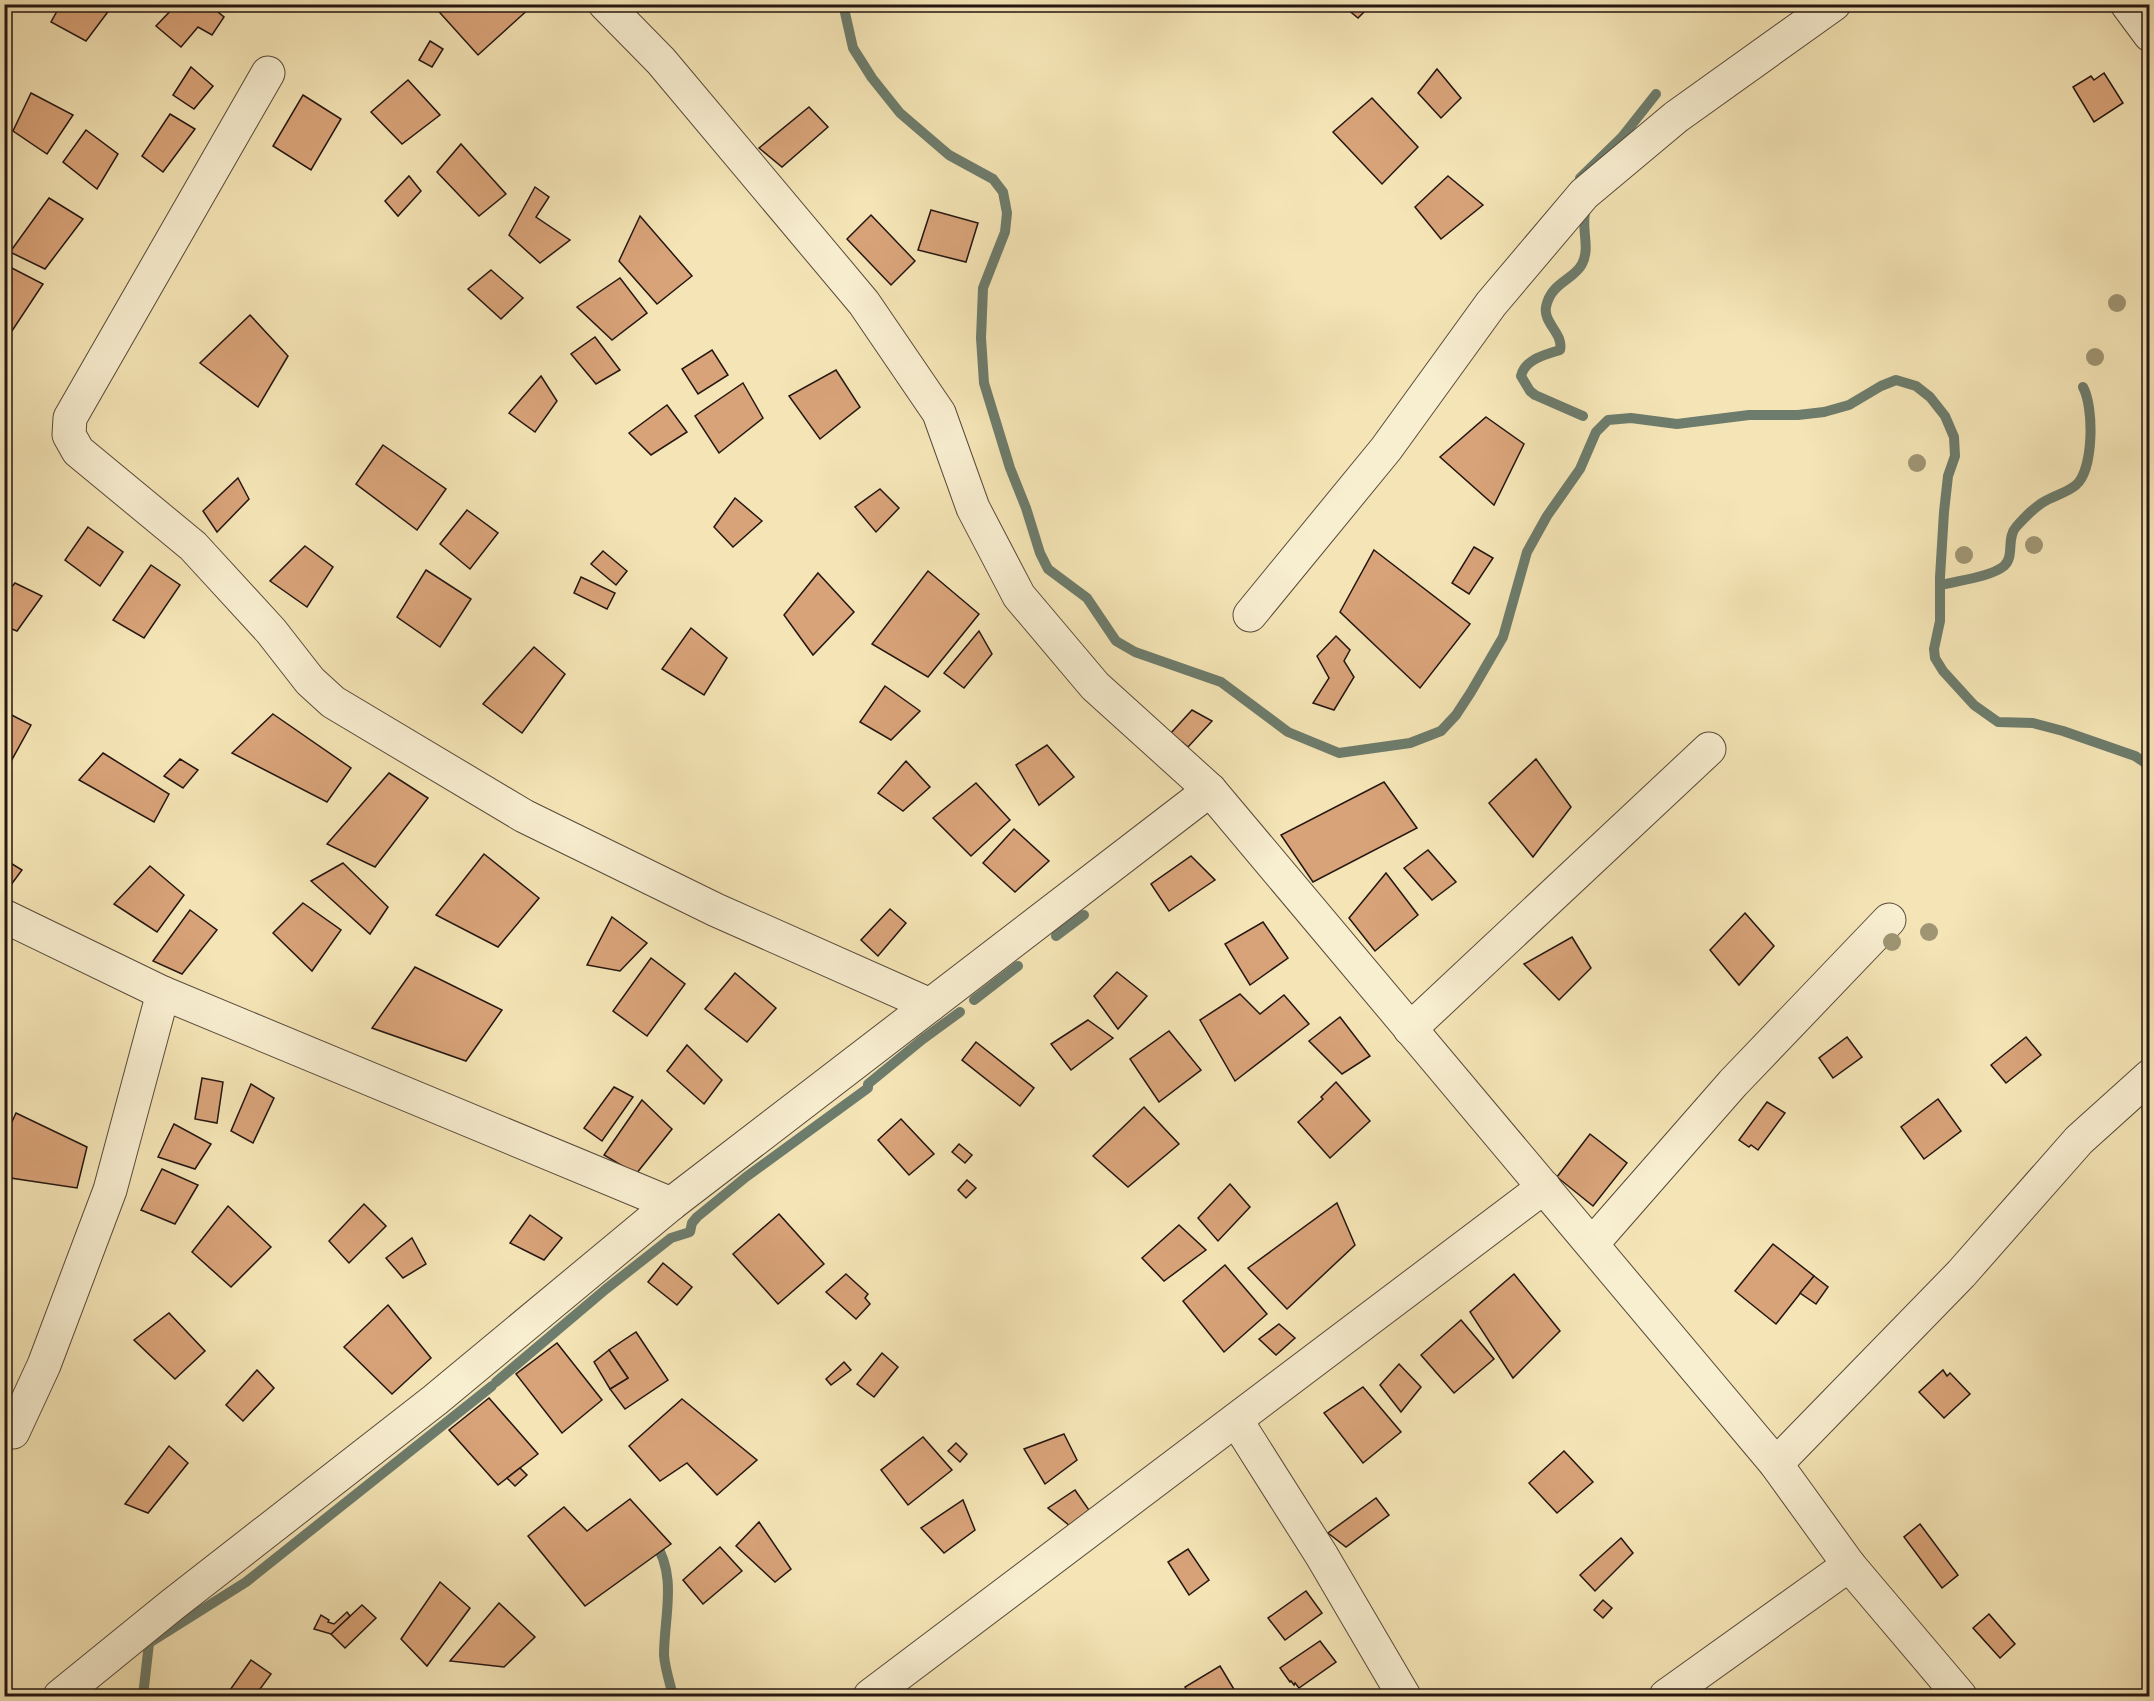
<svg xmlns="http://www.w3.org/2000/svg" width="2154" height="1701" viewBox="0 0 2154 1701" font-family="'EB Garamond',serif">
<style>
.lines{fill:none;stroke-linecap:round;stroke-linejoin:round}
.stream{stroke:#6d7c6c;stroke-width:10}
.building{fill:#d9a379;stroke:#241611;stroke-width:1.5}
.minor-casing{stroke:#584a3a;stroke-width:35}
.minor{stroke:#f8eed0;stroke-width:33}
.tree{fill:#9f9573}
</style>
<rect width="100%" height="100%" fill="#f5e5b6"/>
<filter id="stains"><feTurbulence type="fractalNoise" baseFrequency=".00333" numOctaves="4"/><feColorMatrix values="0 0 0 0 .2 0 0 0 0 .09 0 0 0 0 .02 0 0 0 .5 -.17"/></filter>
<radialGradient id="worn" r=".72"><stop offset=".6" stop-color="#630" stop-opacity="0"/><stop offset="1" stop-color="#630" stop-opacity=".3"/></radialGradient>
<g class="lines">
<g class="stream">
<polyline points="843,4 853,48 872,78 900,113 949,155 993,179 1003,192 1007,213 1005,232 983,288 981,338 984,383 1010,468 1026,508 1040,553 1048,569 1087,598 1116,641 1135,652 1221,682 1288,732 1339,753 1410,743 1441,731 1456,715 1471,692 1503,637 1527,552 1547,516 1580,469 1596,432 1608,420 1631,418 1677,424 1749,415 1798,415 1824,412 1849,405 1881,386 1896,380 1916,386 1930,397 1945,416 1954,437 1955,456 1948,476 1944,512 1940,577 1940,621 1934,649 1935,658 1943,671 1974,705 1998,722 2033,723 2063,731 2135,756 2150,766"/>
<polyline points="1580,178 1622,137 1656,94"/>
<path d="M1583 416 1535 395 1530 391 1521 376C1525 359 1545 355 1560 350 1564 334 1543 323 1546 307 1551 282 1574 280 1582 264 1591 247 1580 227 1586 209"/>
<path d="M1946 584C1962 580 1992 576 2004 566 2015 556 2006 538 2016 527 2025 517 2035 506 2047 500 2056 495 2068 492 2076 485 2094 469 2094 407 2083 387"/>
<polyline points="1056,936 1084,915"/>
<polyline points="974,1000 1018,966"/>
<polyline points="496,1382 606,1289 671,1238 690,1232 692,1223 697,1217 746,1177 868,1088 868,1084 923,1039 960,1012"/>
<path d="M654 1541C678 1576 664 1616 664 1655 665 1669 670 1683 673 1696"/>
<polyline points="143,1696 149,1643 246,1582 492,1386"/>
</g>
</g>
<g class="building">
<polygon points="61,4 111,4 113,5 86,41 51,22"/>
<polygon points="177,4 208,4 224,17 212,35 198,27 181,47 156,26"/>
<polygon points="432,4 529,4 531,7 478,55"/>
<polygon points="1341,4 1372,4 1358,18"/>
<polygon points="430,41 443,49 432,67 419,60"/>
<polygon points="191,67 213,86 194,109 173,95"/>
<polygon points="1437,69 1461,98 1441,118 1418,93"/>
<polygon points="2104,73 2123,103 2094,122 2073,87 2091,76 2094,80"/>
<polygon points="408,80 440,115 402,144 371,112"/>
<polygon points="31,93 73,115 47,154 13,131"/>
<polygon points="303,95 341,119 311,170 273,146"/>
<polygon points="1372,98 1418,147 1382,184 1333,132"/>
<polygon points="809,107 828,127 782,167 759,148"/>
<polygon points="170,114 195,129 163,172 142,156"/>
<polygon points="86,130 118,154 97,189 63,162"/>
<polygon points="461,144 506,194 479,216 437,172"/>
<polygon points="409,176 421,191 398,216 385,201"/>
<polygon points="1448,176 1483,205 1441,239 1415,207"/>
<polygon points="535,187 549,197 536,217 570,240 540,263 509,235"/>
<polygon points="49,198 83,219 45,269 10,252"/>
<polygon points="931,210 978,223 966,262 918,250"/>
<polygon points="871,215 915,261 891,285 847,239"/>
<polygon points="640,216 692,276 657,304 619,261"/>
<polygon points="4,264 43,284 4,343"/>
<polygon points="491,270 523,298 501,319 468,289"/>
<polygon points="620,278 647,313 612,340 577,307"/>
<polygon points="250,315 288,356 258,407 200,363"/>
<polygon points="595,337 620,370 596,384 571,354"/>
<polygon points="712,350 728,375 698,394 682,369"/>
<polygon points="836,370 860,407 820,439 789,396"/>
<polygon points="541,376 557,401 535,432 509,413"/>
<polygon points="743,383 763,418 719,453 695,416"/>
<polygon points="667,405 687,432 651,455 629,433"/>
<polygon points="1486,417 1524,444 1494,505 1440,457"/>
<polygon points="383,445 446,489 417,530 356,484"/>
<polygon points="238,478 249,499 217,532 203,511"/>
<polygon points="880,489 899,508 876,532 855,507"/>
<polygon points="735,498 762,521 733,547 714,527"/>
<polygon points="467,510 498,533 470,569 440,544"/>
<polygon points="88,527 123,552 100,586 65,560"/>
<polygon points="305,546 333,567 307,607 270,581"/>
<polygon points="1474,547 1493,558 1469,594 1452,583"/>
<polygon points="1374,550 1470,624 1420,688 1340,612"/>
<polygon points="603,551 627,571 616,585 591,564"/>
<polygon points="151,565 180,585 144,638 113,620"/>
<polygon points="426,570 471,599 440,647 397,617"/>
<polygon points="928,571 979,614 928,677 872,644"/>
<polygon points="818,573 854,612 813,655 784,615"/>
<polygon points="581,577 615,593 607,609 574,593"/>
<polygon points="15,583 42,596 17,631 4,626 4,596"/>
<polygon points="691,628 727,658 704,695 662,669"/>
<polygon points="979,631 992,654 964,688 944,673"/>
<polygon points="1336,636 1350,650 1344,661 1354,677 1334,710 1313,703 1329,678 1317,656"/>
<polygon points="534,647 565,674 522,733 483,704"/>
<polygon points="885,686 920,711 891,740 860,722"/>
<polygon points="1192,710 1212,721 1188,747 1171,733"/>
<polygon points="4,711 31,725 9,765 4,763"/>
<polygon points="273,714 351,768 327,802 232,753"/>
<polygon points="1047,745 1074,777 1039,805 1016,765"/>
<polygon points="103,753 169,794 154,822 79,780"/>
<polygon points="180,759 198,770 183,788 164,776"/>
<polygon points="1536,759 1571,807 1533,857 1489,803"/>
<polygon points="906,761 930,787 903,811 878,793"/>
<polygon points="389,773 428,798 375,867 327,844"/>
<polygon points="1384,782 1417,828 1313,882 1281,835"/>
<polygon points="976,783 1010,820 971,856 933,818"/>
<polygon points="1014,829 1049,861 1015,892 983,863"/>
<polygon points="1428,850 1456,882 1432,900 1404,868"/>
<polygon points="484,854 539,898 498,947 436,915"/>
<polygon points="1191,856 1215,880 1169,911 1151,884"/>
<polygon points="4,859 22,870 5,893 4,893"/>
<polygon points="343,863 388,907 370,934 311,881"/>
<polygon points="150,866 184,895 157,932 114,904"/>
<polygon points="1386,873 1418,915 1375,951 1349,918"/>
<polygon points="303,903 341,930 312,971 273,933"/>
<polygon points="890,909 906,923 878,956 861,940"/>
<polygon points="190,910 217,930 182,974 153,961"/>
<polygon points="1745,913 1774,946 1739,985 1710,950"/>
<polygon points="612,917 647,943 620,971 587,965"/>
<polygon points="1263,922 1288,958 1250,985 1225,944"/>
<polygon points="1572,937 1591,968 1559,1000 1524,964"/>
<polygon points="651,958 685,984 647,1036 613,1011"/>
<polygon points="415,967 502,1010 466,1061 372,1028"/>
<polygon points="1117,972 1147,996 1118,1029 1094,996"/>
<polygon points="735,973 776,1008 747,1042 705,1009"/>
<polygon points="1240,994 1260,1014 1284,995 1309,1024 1235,1081 1200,1020"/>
<polygon points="1340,1017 1370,1056 1342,1074 1309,1041"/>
<polygon points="1088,1020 1113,1038 1071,1070 1051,1044"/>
<polygon points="1169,1031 1201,1070 1159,1102 1130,1059"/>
<polygon points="1847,1037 1862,1057 1833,1078 1819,1058"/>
<polygon points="2026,1037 2041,1055 2006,1083 1991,1065"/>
<polygon points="976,1042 1034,1088 1020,1106 962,1060"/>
<polygon points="687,1045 722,1080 704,1104 667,1071"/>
<polygon points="202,1078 223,1082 217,1123 195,1119"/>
<polygon points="1336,1082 1370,1121 1330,1158 1298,1122 1323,1099 1321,1097"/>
<polygon points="251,1084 274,1098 253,1143 231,1131"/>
<polygon points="614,1087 633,1097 602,1141 584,1128"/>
<polygon points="1938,1099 1961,1131 1924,1159 1901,1127"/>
<polygon points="642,1100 672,1129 636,1174 604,1155"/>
<polygon points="1767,1102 1785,1113 1758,1150 1751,1145 1749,1147 1739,1140"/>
<polygon points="1144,1107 1179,1144 1128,1187 1093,1156"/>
<polygon points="16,1113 87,1147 77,1188 4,1177 4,1139"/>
<polygon points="901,1119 934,1154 909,1175 878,1140"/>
<polygon points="174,1124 211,1144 195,1169 158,1157"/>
<polygon points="1590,1134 1627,1163 1593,1206 1557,1177"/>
<polygon points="959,1144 972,1155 965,1163 952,1152"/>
<polygon points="162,1169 198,1185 175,1224 141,1210"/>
<polygon points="967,1180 976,1188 966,1198 958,1190"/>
<polygon points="1230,1184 1250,1207 1218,1241 1198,1218"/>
<polygon points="1337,1203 1355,1245 1287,1309 1248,1268"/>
<polygon points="364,1204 386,1226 349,1263 329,1241"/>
<polygon points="228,1206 271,1247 231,1287 192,1252"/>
<polygon points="779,1214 824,1264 778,1304 733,1254"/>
<polygon points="530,1215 562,1238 544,1260 510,1243"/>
<polygon points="1179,1225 1206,1250 1164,1281 1142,1258"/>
<polygon points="412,1238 426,1264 403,1278 386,1258"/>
<polygon points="1773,1244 1814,1276 1776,1324 1735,1291"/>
<polygon points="663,1263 692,1287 677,1305 648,1282"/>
<polygon points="1225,1265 1267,1314 1224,1352 1183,1301"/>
<polygon points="846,1274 868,1294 865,1298 870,1304 856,1319 826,1292"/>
<polygon points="1514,1274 1560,1331 1513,1378 1470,1312"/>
<polygon points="1814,1276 1828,1287 1816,1304 1800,1293"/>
<polygon points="388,1305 431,1358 392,1394 344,1347"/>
<polygon points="169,1313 205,1351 175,1379 134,1340"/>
<polygon points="1461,1320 1494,1359 1454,1393 1421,1355"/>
<polygon points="1279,1324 1295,1338 1276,1355 1259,1339"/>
<polygon points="636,1332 668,1380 625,1409 610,1389 628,1378 609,1350"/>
<polygon points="557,1343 602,1400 562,1433 516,1374"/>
<polygon points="609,1350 628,1378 610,1389 594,1362"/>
<polygon points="882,1353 898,1367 874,1397 857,1384"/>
<polygon points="844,1362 851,1370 831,1385 826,1379"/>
<polygon points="1399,1364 1421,1387 1401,1412 1380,1385"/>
<polygon points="257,1370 274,1388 243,1421 226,1405"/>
<polygon points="1943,1370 1947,1376 1950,1373 1970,1394 1944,1418 1919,1392"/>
<polygon points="1363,1387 1401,1432 1363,1463 1324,1413"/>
<polygon points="489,1398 538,1454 498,1485 449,1430"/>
<polygon points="682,1399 757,1460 717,1495 687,1463 660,1481 629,1446"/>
<polygon points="1064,1434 1077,1460 1045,1484 1024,1449"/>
<polygon points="923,1437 952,1470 908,1505 881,1470"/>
<polygon points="956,1443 967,1454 960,1462 948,1451"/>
<polygon points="169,1446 188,1463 148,1513 125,1504"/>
<polygon points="1564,1451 1593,1482 1557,1513 1529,1483"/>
<polygon points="520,1468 527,1475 515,1486 507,1478"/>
<polygon points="1075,1490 1089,1510 1070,1526 1048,1508"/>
<polygon points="1376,1498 1389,1515 1346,1547 1328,1533"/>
<polygon points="630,1499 671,1544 585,1606 528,1536 564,1507 587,1531"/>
<polygon points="963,1500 975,1530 944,1553 921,1528"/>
<polygon points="759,1522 791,1569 775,1582 736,1546"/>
<polygon points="1920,1524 1958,1575 1942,1588 1904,1537"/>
<polygon points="1621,1538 1633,1553 1595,1591 1580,1575"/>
<polygon points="720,1547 742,1571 703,1604 683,1580"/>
<polygon points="1188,1549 1209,1580 1189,1595 1168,1562"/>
<polygon points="440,1582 470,1608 427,1666 401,1639"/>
<polygon points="1306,1591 1322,1613 1285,1640 1268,1618"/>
<polygon points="1603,1600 1612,1608 1603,1618 1594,1610"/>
<polygon points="499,1603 535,1637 504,1667 450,1661"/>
<polygon points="362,1605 376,1618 345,1648 331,1634"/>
<polygon points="347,1612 350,1616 331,1634 314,1629 321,1615 329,1620 328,1622 334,1624"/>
<polygon points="1989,1614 2015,1644 2000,1658 1973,1628"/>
<polygon points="1320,1641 1336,1662 1299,1688 1295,1683 1294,1685 1291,1681 1290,1682 1280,1668"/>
<polygon points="251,1660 271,1674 255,1696 239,1696 230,1690"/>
<polygon points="1220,1666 1238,1696 1190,1696 1185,1687"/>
</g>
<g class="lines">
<defs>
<g id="minor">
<polyline points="605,4 661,61 864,303 939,413 973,508 1019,596 1095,686 1210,790 1776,1464 1849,1565 1960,1696"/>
<polyline points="2127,4 2150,35"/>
<polyline points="268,73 70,418 69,435 78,451 193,546 271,631 310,681 333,702 524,816 716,910 930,1005"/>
<polyline points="1250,615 1386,449 1491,304 1584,194 1676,117 1834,4"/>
<polyline points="4,916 163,993 671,1204"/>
<polyline points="1410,1029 1709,749"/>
<polyline points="1592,1244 1733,1083 1889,920"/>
<polyline points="1236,1420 1322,1556 1404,1696"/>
<polyline points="13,1432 44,1365 110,1190 163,993"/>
<polyline points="1776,1464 1961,1274 2079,1140 2150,1076"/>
<polyline points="60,1696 172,1605 435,1400 671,1204 1210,790"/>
<polyline points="870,1696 1544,1187"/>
<polyline points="1666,1696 1849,1565"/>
</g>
</defs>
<use href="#minor" class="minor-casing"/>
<use href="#minor" class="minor"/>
</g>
<g class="tree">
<circle cx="2117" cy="303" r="9"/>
<circle cx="2095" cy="357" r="9"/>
<circle cx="1917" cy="463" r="9"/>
<circle cx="2034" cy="545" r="9"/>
<circle cx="1964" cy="555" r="9"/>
<circle cx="1929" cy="932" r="9"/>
<circle cx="1892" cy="942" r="9"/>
</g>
<rect width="2154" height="1701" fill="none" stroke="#f5e5b6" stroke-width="24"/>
<rect x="6" y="6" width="2142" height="1689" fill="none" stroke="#241611" stroke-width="3"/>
<rect x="12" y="12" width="2130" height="1677" fill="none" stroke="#241611" stroke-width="1.5"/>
<rect width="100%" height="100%" filter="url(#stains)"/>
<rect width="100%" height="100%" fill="url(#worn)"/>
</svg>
